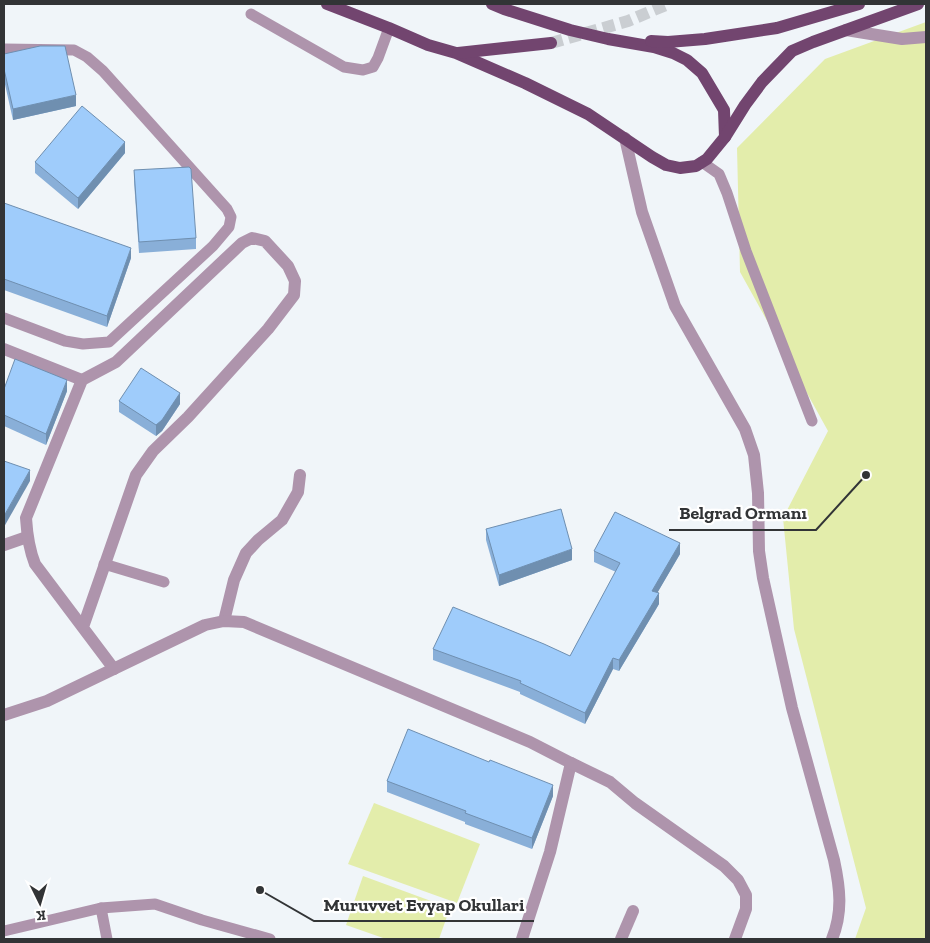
<svg xmlns="http://www.w3.org/2000/svg" width="930" height="943" viewBox="0 0 930 943" font-family="'Zilla Slab',serif">
<style>
.green{fill:#e3edab}
.lines{fill:none;stroke-linecap:round;stroke-linejoin:round}
.primary-tunnel{stroke:#caced2;stroke-width:12;stroke-dasharray:12 6;stroke-linecap:butt}
.service{stroke:#ae94ac;stroke-width:11}
.minor{stroke:#ae94ac;stroke-width:12}
.tertiary{stroke:#ae94ac;stroke-width:12}
.primary{stroke:#72456f;stroke-width:12}
.wall{fill:#89afd8}
.shaded-wall{fill:#6f8fb0}
.building{fill:#9fccfb;stroke:#6f8fb0}
.leader{fill:none;stroke:#323436;stroke-width:2}
.callout-dot{fill:#323436;stroke:#fff;stroke-width:2}
.callout-label{font-size:18px;text-anchor:middle;font-weight:bold;fill:#323436;stroke:#fff;stroke-width:4.5;stroke-linejoin:round;paint-order:stroke}
</style>
<rect width="100%" height="100%" fill="#f0f5f9"/>
<g class="green">
<polygon points="926,22 926,939 855,939 866,908 794,629 783,518 828,431 740,272 737,148 825,59"/>
<polygon points="374,803 480,844 457,903 348,864"/>
<polygon points="363,876 450,908 439,939 386,939 346,925"/>
</g>
<g class="lines">
<polyline class="primary-tunnel" points="551,43 628,21 668,4"/>
<g class="service">
<polyline points="251,14 344,67 363,70 373,67 378,58 389,28"/>
<polyline points="4,49 74,50 87,57 103,71 227,209 231,217 229,227 213,246 109,342 83,344 65,341 4,318"/>
<polyline points="702,162 719,174 727,193 746,251 812,421"/>
<polyline points="104,564 164,582"/>
<polyline points="101,908 155,904 202,920 270,939"/>
<polyline points="4,931 101,908 107,939"/>
</g>
<g class="minor">
<polyline points="846,30 902,39 926,37"/>
<polyline points="4,349 82,380"/>
<polyline points="4,545 27,537"/>
<polyline points="224,621 234,580 246,553 258,540 282,520 298,492 300,475"/>
<path d="M83 627 136 475 153 451 188 417 268 329 294 295 295 281 288 266 265 241 252 238 242 243 116 362 82 380 26 518C27 534 29 549 35 564L114 669"/>
<polyline points="4,715 47,701 205,625 224,621 244,622 530,742 571,763 550,852 522,939"/>
<polyline points="571,763 610,782 635,803 724,866 738,880 746,895 746,909 735,939"/>
<polyline points="621,939 633,911"/>
</g>
<path class="tertiary" d="M625 138 642 212 675 306 745 429 754 455 758 493 759 551 763 578 792 708 834 860C840 888 843 912 832 939"/>
<g class="primary">
<polyline points="327,4 389,28 428,45 456,53 525,83 588,114 652,157 666,165 680,168 696,166 707,159 725,137 724,110 702,73 687,60 673,53 654,47 608,39 570,30 504,9 492,4"/>
<polyline points="651,41 668,42 705,39 777,28 859,4"/>
<polyline points="458,53 551,43"/>
<polyline points="725,137 745,105 762,82 792,51 813,42 918,4"/>
</g>
</g>
<g class="wall">
<polygon points="4,54 76,106 13,120 4,80"/>
<polygon points="125,153 78,209 35,173 35,162"/>
<polygon points="134,170 196,238 196,249 139,253 134,181"/>
<polygon points="4,203 131,258 107,327 4,290"/>
<polygon points="4,389 67,391 46,445 4,426"/>
<polygon points="119,401 180,404 162,431 156,436 119,412"/>
<polygon points="486,529 572,560 499,586 486,540"/>
<polygon points="594,551 680,554 657,593 659,604 619,671 613,669 585,724 520,694 520,692 433,660 433,649 570,656 616,572 594,562"/>
<polygon points="387,781 553,796 532,849 465,824 465,822 387,792"/>
</g>
<g class="shaded-wall">
<polygon points="76,95 76,106 13,120 13,109"/>
<polygon points="125,142 125,153 78,209 78,198"/>
<polygon points="131,248 131,258 107,327 107,316"/>
<polygon points="67,380 67,391 46,445 46,434"/>
<polygon points="180,393 180,404 162,431 156,436 156,425"/>
<polygon points="30,470 30,481 4,527 4,516"/>
<polygon points="680,543 680,554 652,602 652,591"/>
<polygon points="572,549 572,560 499,586 499,575"/>
<polygon points="659,593 659,604 619,671 619,660"/>
<polygon points="613,658 613,669 585,724 585,713"/>
<polygon points="553,785 553,796 532,849 532,838"/>
</g>
<g class="building">
<polygon points="40,46 65,46 76,95 13,109 4,69 4,54"/>
<polygon points="82,106 125,142 78,198 35,162"/>
<polygon points="189,167 191,169 196,238 139,242 134,170"/>
<polygon points="4,203 131,248 107,316 4,279"/>
<polygon points="15,359 67,380 46,434 4,415 4,389"/>
<polygon points="141,368 180,393 162,420 156,425 119,401"/>
<polygon points="4,461 30,470 4,516"/>
<polygon points="561,509 572,549 499,575 486,529"/>
<polygon points="615,512 680,543 652,591 659,593 619,660 613,658 585,713 520,683 521,681 433,649 453,607 544,644 570,656 620,563 594,551"/>
<polygon points="408,729 489,762 490,760 553,785 532,838 465,813 466,811 387,781"/>
</g>
<path class="leader" d="M866 475L816 530H669M260 890L314 921H534"/>
<g class="callout-dot">
<circle cx="866" cy="475" r="5"/>
<circle cx="260" cy="890" r="5"/>
</g>
<g class="callout-label">
<text x="743" y="519">Belgrad Ormanı</text>
<text x="424" y="911">Muruvvet Evyap Okullari</text>
</g>
<rect width="930" height="943" fill="none" stroke="#323436" stroke-width="10"/>
<g transform="translate(40 903) rotate(175)" stroke="#ffffff" stroke-width="4" paint-order="stroke">
<path d="M0-4L9 19L0 12L-9 19Z" fill="#323436"/>
<text y="-8" font-size="14" font-weight="bold" text-anchor="middle" fill="#323436">K</text>
</g>
</svg>
